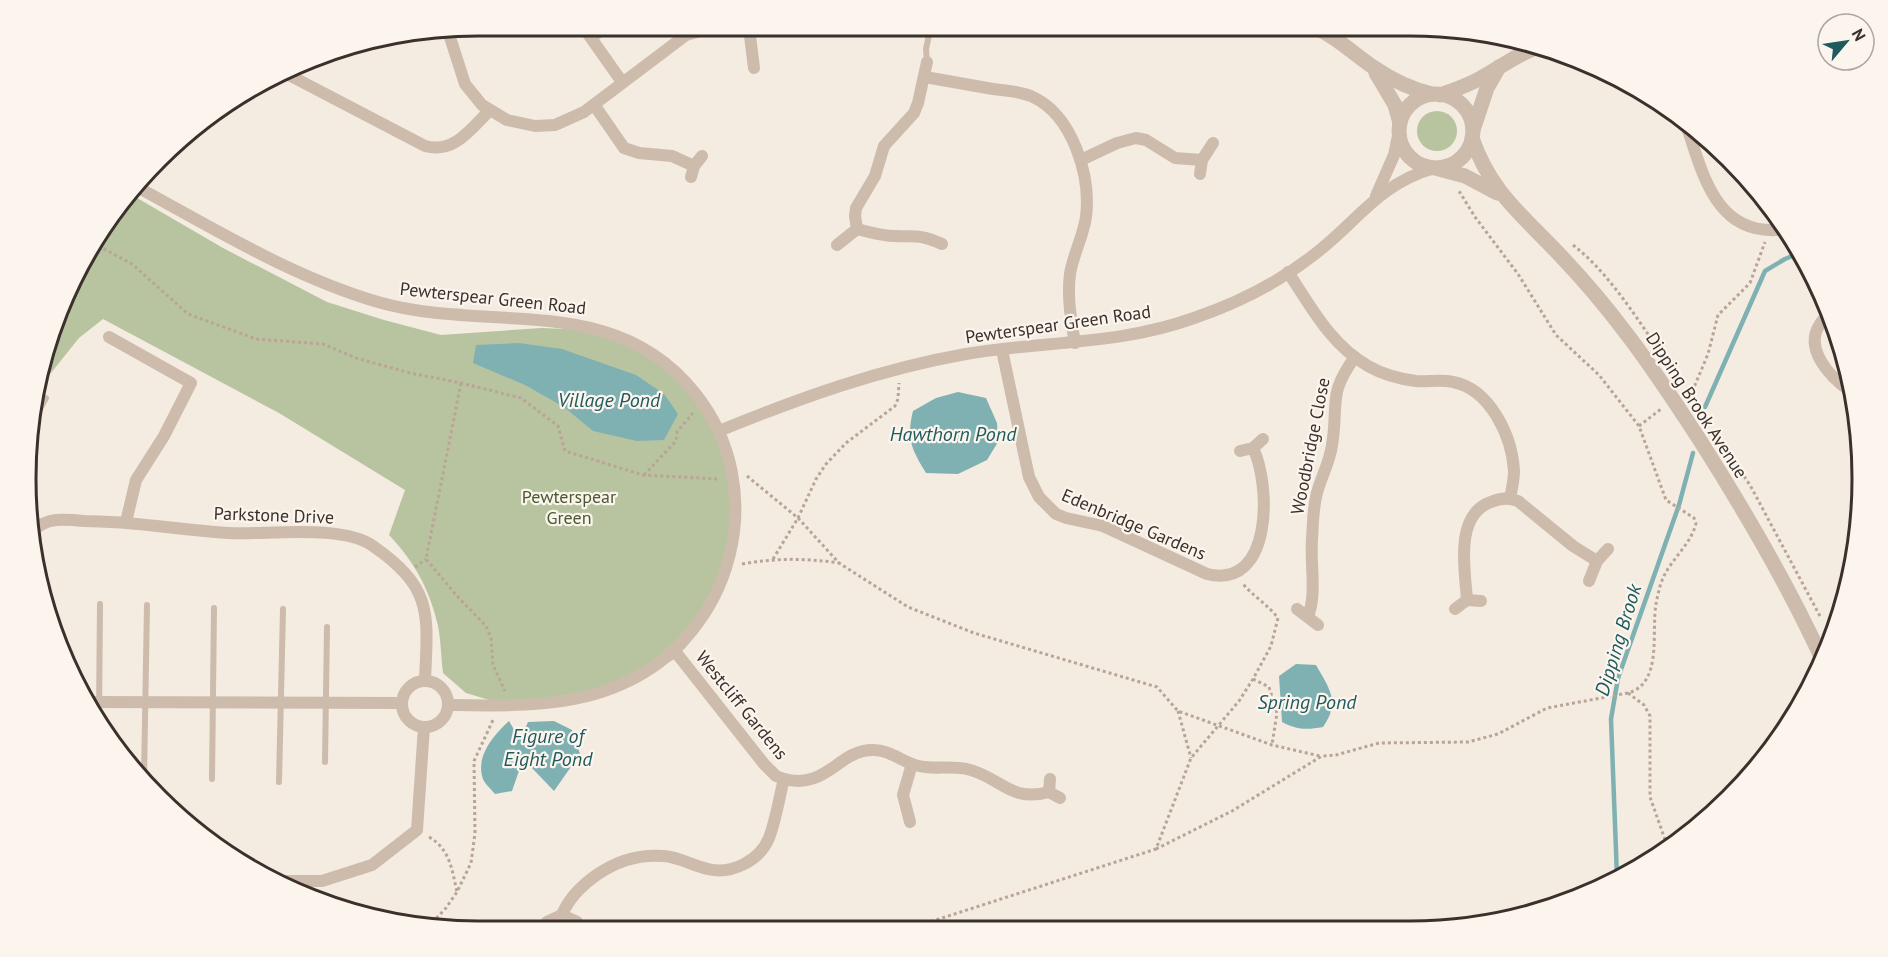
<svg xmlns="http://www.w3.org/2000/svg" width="1888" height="957" viewBox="0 0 1888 957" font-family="'PT Sans',sans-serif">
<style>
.green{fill:#b8c4a0}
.water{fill:#7fb0b2}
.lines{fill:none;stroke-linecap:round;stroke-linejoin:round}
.stream{stroke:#7fb0b2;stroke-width:4.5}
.path{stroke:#b9a596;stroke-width:3;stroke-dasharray:3 3;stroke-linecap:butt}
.service{stroke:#cdbbac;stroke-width:6}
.minor{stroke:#cdbbac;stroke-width:12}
.tertiary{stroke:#cdbbac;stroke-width:15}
.labels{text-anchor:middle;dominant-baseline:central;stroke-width:4.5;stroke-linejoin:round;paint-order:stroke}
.street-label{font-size:18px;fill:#3b302b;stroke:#fbf5ee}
.park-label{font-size:18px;fill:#4a5a2e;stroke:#fbf5ee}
.water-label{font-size:20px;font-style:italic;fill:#1f5a5e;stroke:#fbf5ee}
.rim{fill:none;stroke:#3b302b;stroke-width:3}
</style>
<rect width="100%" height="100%" fill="#f4ebe1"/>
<g class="green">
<circle cx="1437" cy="131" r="20"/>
<path d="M132 195 223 248 327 302 384 320 441 335 541 328 594 330 641 350 692 392 712 417 735 483 732 568 719 598 686 647 673 660 621 685 506 705 466 693 443 673C441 657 441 641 438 626 430 590 414 561 389 535L405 490 279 413 103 319 79 338 34 394 60 305 102 227Z"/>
</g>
<g class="water">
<polygon points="519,343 562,349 636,375 664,394 678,414 664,440 637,441 593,431 564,407 525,385 473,363 476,345"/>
<path d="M958 392 986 398 997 423 998 442 987 460 958 474 926 473C912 450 906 439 913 411L936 398Z"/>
<path d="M1296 664 1316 665C1329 688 1341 702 1323 727 1307 730 1297 730 1282 722L1279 676Z"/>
<path d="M509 721 520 740 528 722 554 721 572 730 580 754 554 791 531 767 522 762 512 791 495 794C492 790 485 784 483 779 475 756 494 735 509 721Z"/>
</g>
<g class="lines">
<g class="stream">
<polyline points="1705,407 1765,271 1785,259 1802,252"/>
<polyline points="1617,877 1611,719 1618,678 1679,505 1693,453"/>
</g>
<g class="path">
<polyline points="93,243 132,264 188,314 256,339 323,344 356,358 410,373 461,383 521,398 558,426 565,451 643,475 718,479"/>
<path d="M1573 245C1604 269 1628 305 1650 337"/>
<polyline points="461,383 426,559 457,596 486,626 491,638 493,665 505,691"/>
<polyline points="1684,392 1695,385 1708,354 1718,315 1750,283 1765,242"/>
<polyline points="1639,426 1661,409"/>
<polyline points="1720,442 1750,485 1821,618"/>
<polyline points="644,475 676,441 677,432 693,413"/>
<polyline points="747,476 798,518 839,563 908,607 974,633 1157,687 1178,711 1272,745 1320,756"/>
<polyline points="773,559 798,518 816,479 826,464 846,443 895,406 898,399 899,383"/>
<path d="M742 564C776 558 805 558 839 563"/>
<polyline points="415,567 426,559"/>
<polyline points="1253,679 1269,687 1277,713 1272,745"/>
<polyline points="1628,693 1644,705 1650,716 1650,797 1668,848"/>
<polyline points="1178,711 1191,758"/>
<path d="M429 837C450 849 452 870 457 892"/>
<path d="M1156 849 1232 811 1322 756 1336 755 1379 743 1468 742 1498 734 1547 708 1628 693C1663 683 1651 633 1656 604 1658 594 1660 583 1665 574 1674 557 1692 542 1696 523L1694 518 1666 500 1639 426 1599 375 1556 335 1518 274 1475 217 1459 191"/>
<polyline points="428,927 446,908 457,892 471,863 475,833 474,761 493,720"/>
<path d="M908 929 1156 849 1191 758 1239 701 1253 679 1271 646 1278 618C1267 604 1253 596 1242 583"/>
</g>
<g class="service">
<polyline points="927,62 926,49 931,26"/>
<polyline points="33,416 36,416 46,398"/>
<polyline points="99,716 100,604"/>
<polyline points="325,762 327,627"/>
<polyline points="144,779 147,605"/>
<polyline points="212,779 214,608"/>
<polyline points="279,782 283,609"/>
</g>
<g class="minor">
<polyline points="582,26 591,38 602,29"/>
<polyline points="749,28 754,68"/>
<polyline points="448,31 465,84 482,105 507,120 535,126 555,125 584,112 686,35 707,29 749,28 754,26"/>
<polyline points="591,38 622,82"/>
<path d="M927 62 918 103 914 113 884 146 875 176 856 208 855 216 857 229C869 232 882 236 895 236 917 237 920 234 942 244"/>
<path d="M287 74 425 146C454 154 471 129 489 111"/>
<path d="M925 77C947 81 970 85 993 89 1006 91 1021 91 1033 97 1073 116 1091 176 1086 217 1083 237 1073 255 1070 274 1067 297 1071 320 1075 343"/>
<polyline points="595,106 624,148 639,153 672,156 694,166"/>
<path d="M1684 118C1702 170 1714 240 1786 229"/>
<polyline points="1081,160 1117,143 1136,138 1146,140 1175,158 1202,160"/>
<polyline points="1200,174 1202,160 1213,143"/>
<polyline points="691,177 694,166 702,156"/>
<path d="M139 188C216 230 293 277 378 302 488 334 613 290 695 393 772 489 734 635 622 684 570 708 505 706 449 705"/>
<polyline points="1376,196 1394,155 1399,131"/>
<polyline points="837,245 857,229"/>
<path d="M1288 272C1311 307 1331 345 1368 366 1382 374 1400 379 1416 381 1428 382 1441 379 1453 382 1490 389 1512 436 1514 471 1514 480 1512 489 1510 498"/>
<path d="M1830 314C1827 317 1822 320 1820 324 1803 349 1831 378 1850 391"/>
<polyline points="109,337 191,383 164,436 136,480 126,522"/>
<path d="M1002 350 1029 477 1039 497 1056 514 1066 518 1103 526 1207 574C1273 590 1271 485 1253 448"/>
<path d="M719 431C800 398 880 369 966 354 1042 341 1120 345 1194 318 1235 304 1277 283 1311 257 1357 223 1376 185 1434 168"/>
<polyline points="1240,451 1253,448 1263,439"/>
<path d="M31 542 32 531C40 525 46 521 56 520 65 519 75 520 84 521 133 521 180 530 229 533 267 535 343 524 373 546 433 588 428 613 425 680"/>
<polyline points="1589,581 1597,561 1608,549"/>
<path d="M1467 600C1465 570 1454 515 1491 502 1500 498 1508 497 1518 501L1573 546 1597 561"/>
<polyline points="1297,609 1318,625"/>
<polyline points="1455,609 1467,600 1481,601"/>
<path d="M1308 617C1317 592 1310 566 1312 539 1313 524 1313 507 1317 493 1321 477 1330 462 1332 445 1339 404 1327 395 1355 357"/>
<circle cx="425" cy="704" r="23"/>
<polyline points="89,702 402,703"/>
<path d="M784 779C827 790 838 750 873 750 888 750 899 759 912 764 931 771 948 765 967 769 999 776 1010 803 1049 792"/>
<polyline points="1050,779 1049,792 1060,798"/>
<polyline points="910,822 903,795 912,764"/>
<polyline points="272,881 322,881 372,865 417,830 424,727"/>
<path d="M562 915C569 897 582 885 598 874 617 861 640 854 664 856 679 857 693 866 708 869 732 875 760 860 769 838 776 820 779 798 784 779L776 776 764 764 674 650"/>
<polyline points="547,922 562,915 577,922"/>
</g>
<g class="tertiary">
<path d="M1312 26C1336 36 1352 53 1373 67 1392 80 1410 89 1432 94"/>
<polyline points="1376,73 1395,105 1400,123"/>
<circle cx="1436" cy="131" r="37"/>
<path d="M1440 95C1454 90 1466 86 1479 79 1500 68 1518 53 1541 46"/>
<polyline points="1473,130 1487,88 1499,67"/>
<path d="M1472 138C1490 191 1521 214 1558 253 1582 278 1605 305 1626 333 1653 368 1677 405 1701 442 1746 513 1788 584 1823 661"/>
<polyline points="1439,169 1465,176 1497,193"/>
</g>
</g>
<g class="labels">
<g class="street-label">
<text transform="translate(493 298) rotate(6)">Pewterspear Green Road</text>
<text transform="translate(1058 324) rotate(-8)">Pewterspear Green Road</text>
<text transform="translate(1697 405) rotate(57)">Dipping Brook Avenue</text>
<text transform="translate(1310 446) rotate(-79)">Woodbridge Close</text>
<text transform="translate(274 515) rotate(2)">Parkstone Drive</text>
<text transform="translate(1134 524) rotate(23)">Edenbridge Gardens</text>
<text transform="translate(742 705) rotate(51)">Westcliff Gardens</text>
</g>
<g class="park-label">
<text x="569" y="496">Pewterspear<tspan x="569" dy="21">Green</tspan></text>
</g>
<g class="water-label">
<text x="609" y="400">Village Pond</text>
<text x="953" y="434">Hawthorn Pond</text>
<text transform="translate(1618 640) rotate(-73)">Dipping Brook</text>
<text x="1307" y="702">Spring Pond</text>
<text x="548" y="736">Figure of<tspan x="548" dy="23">Eight Pond</tspan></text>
</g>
</g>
<path d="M0 0H1888V957H0ZM478 36H1410A442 442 0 0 1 1852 478V479A442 442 0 0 1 1410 921H478A442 442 0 0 1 36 479V478A442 442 0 0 1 478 36Z" fill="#fbf5ee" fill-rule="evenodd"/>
<path class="rim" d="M478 36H1410A442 442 0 0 1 1852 478V479A442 442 0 0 1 1410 921H478A442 442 0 0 1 36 479V478A442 442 0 0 1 478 36Z"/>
<g transform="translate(1846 42) rotate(61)"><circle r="28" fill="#fbf5ee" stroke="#aea6a0" stroke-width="1.5"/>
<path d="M0-4.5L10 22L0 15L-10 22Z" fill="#1f5a5e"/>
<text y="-9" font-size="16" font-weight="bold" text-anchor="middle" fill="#3b302b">N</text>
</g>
</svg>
